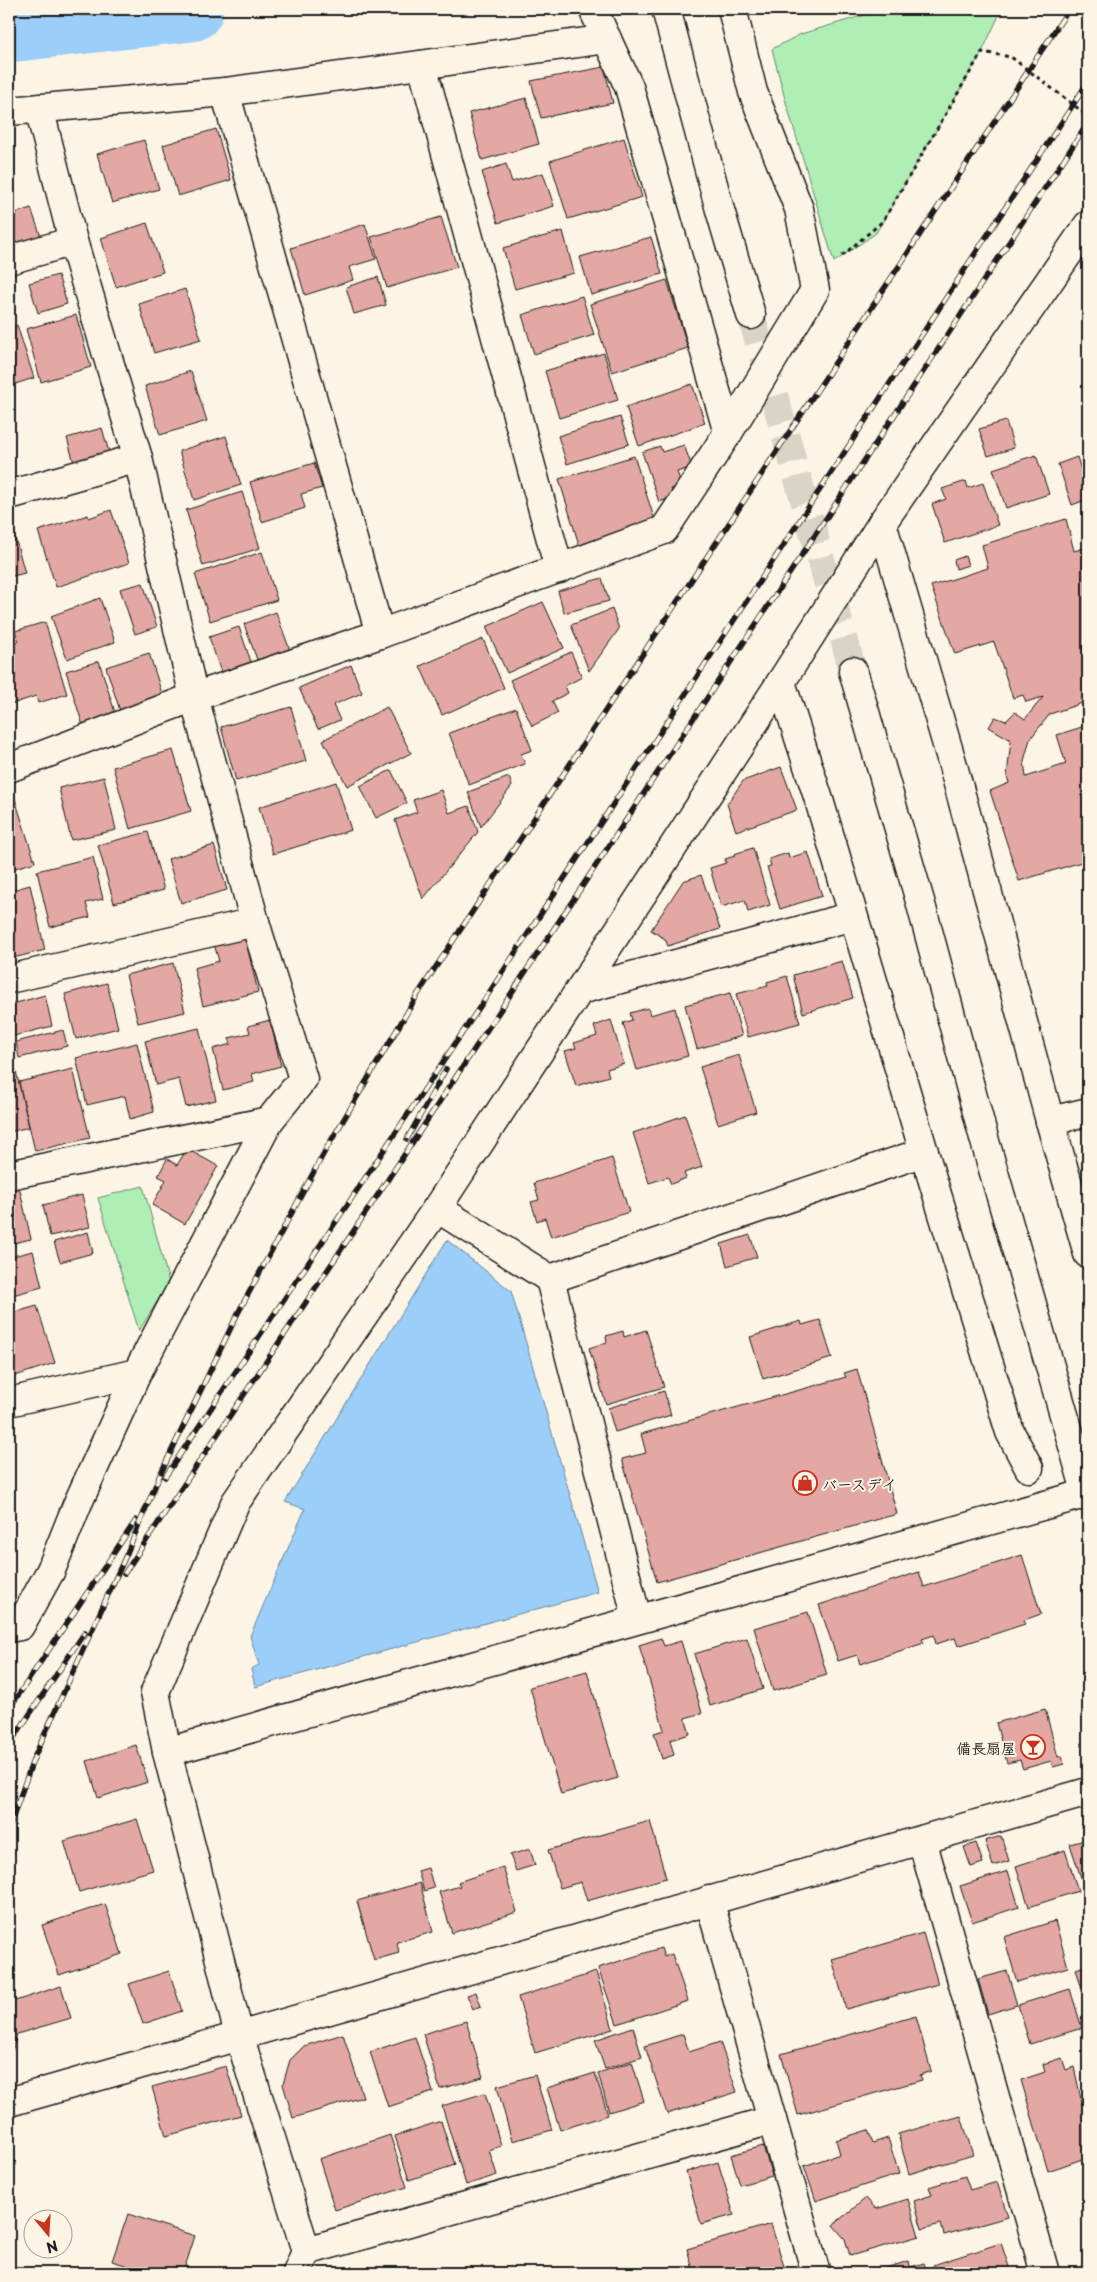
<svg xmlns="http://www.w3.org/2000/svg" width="1097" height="2282" viewBox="0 0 1097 2282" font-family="'Playpen Sans','Klee One',sans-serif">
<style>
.green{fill:#afefb6;stroke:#668669}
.water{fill:#9bcef8;stroke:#6887a0}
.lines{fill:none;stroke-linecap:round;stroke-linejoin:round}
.river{stroke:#9bcef8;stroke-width:65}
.building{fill:#e3a8a3;stroke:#1c1c1c}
.secondary-tunnel{stroke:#dad4c7;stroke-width:28;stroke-dasharray:28 14;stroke-linecap:butt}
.street-casing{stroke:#1c1c1c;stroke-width:31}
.secondary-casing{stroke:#1c1c1c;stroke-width:31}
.path{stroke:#1c1c1c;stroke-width:3;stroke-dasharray:4 4;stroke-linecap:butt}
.street{stroke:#fcf5e5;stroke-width:28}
.secondary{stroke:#fcf5e5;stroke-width:28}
.rail-casing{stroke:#1c1c1c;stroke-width:5.5}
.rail{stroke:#fcf5e5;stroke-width:4;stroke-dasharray:11;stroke-linecap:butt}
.labels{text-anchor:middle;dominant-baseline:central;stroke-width:4;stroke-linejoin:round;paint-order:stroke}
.poi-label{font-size:15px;font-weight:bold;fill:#1c1c1c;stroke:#fcf5e5;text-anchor:start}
</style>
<rect width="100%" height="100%" fill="#fcf5e5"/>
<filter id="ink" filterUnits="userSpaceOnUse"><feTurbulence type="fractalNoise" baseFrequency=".02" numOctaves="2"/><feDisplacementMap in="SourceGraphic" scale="10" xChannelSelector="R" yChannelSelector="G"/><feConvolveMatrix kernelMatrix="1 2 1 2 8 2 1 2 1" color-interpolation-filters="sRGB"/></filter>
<g filter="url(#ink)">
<g class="green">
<polygon points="885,9 1002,9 982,52 876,233 834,262 785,99 772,49 801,34"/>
<polygon points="143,1186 169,1282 139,1331 98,1198"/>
</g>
<polygon class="water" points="447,1240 511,1291 598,1592 255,1687 251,1669 259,1665 250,1636 305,1509 285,1502"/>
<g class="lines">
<polyline class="river" points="9,30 191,9"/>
</g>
<g class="building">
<polygon points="604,67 613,103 541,118 531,81"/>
<polygon points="526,98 539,144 482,160 469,113"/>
<polygon points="216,129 231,180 178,196 163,145"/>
<polygon points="624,138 642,197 568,219 550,161"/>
<polygon points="144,140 159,189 112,203 97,154"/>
<polygon points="506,164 512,182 543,173 554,206 498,223 482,172"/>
<polygon points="31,208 42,240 11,250 9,243 9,215"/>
<polygon points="441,217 457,267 387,288 371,237"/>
<polygon points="147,223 163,272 116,287 101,238"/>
<polygon points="365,224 376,259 349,267 353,280 305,295 291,248"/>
<polygon points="563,231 574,273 515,289 503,248"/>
<polygon points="651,237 662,274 591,295 580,257"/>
<polygon points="58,275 67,304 38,313 29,283"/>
<polygon points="378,277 386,305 354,314 346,287"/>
<polygon points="667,280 688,348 612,372 590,304"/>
<polygon points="185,289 201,339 154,353 139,304"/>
<polygon points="582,296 594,335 534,354 522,315"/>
<polygon points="76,315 91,367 41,382 26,329"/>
<polygon points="17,325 34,378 9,386 9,328"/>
<polygon points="604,353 618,400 559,418 545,371"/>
<polygon points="191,371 207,421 160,435 145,386"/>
<polygon points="692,384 705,423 639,446 626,407"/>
<polygon points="620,417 629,444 567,464 558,436"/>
<polygon points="1006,421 1014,448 988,456 979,429"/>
<polygon points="102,428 111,459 76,470 67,438"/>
<polygon points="226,436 241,485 194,500 179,451"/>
<polygon points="684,445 692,467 677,472 682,486 671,489 674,497 659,502 642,452 660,446 662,452"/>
<polygon points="1036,455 1049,494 1006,508 993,469"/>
<polygon points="634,456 656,524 580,548 559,479"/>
<polygon points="1077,457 1088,491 1088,499 1072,505 1058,464"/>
<polygon points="314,463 322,488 301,494 305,508 262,522 250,482"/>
<polygon points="966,481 968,488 983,483 998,525 945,543 932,504 946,499 942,489"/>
<polygon points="242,492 260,548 203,566 186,510"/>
<polygon points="111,510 129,563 56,587 38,531 88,515 89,518"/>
<polygon points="1066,519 1074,551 1088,547 1088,701 1050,714 1030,739 1024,761 1026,777 1066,764 1057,735 1088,725 1088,860 1019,881 990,791 1009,783 1007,776 1011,740 989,727 995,717 1006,721 1015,712 1025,719 1043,697 1026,702 1023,695 1013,698 994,642 955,654 931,586 988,568 982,545"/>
<polygon points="14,534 25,573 9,577 9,536"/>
<polygon points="262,552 277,600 210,621 195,574"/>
<polygon points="965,556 968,565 956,569 954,560"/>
<polygon points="602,578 609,601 564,613 558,591"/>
<polygon points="143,583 157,627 135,634 120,589"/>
<polygon points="100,598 115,642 67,659 51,616"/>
<polygon points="543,602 564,648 507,673 486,627"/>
<polygon points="612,609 619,629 589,671 571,625"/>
<polygon points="276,612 291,653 259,665 244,624"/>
<polygon points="45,622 67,694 38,703 36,696 9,705 9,644 19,641 15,631"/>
<polygon points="239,627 252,665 222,675 209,637"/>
<polygon points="483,639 504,688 442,715 420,666"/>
<polygon points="571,652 582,677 565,686 568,693 552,701 558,713 532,726 510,680"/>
<polygon points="149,653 165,703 122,717 106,667"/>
<polygon points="99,661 117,719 84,729 66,671"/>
<polygon points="351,665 362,693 333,705 340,720 318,729 299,688"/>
<polygon points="291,707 306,761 236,781 221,727"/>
<polygon points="387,707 411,753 347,786 323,740"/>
<polygon points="516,708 532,750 521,754 525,764 469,785 449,733"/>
<polygon points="173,750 191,811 130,829 113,767"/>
<polygon points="781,767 797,810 736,831 727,804 743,781"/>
<polygon points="391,770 407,803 376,818 360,786"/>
<polygon points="104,777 116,830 71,840 59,788"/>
<polygon points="509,777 512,786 481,827 468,792"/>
<polygon points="336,782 351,830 273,854 259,807"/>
<polygon points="441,790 449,813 469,806 478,832 423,899 395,820 417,812 413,800"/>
<polygon points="14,796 35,862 9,870 9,797"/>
<polygon points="148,832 164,890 114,903 98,845"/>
<polygon points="214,845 227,890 181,903 168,859"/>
<polygon points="753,848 770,905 748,912 745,900 721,907 710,868 726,863 725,859 735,856 734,854"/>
<polygon points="808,852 822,896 780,909 767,867 771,866 769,859 788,853 789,858"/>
<polygon points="93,857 103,899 86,903 90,917 50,927 37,871"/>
<polygon points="701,875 720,929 668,946 665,939 651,930 683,881"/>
<polygon points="30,885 45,950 9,959 9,891"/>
<polygon points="245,937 258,992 203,1006 194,968 219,961 214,944"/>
<polygon points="842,961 853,998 803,1013 793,975"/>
<polygon points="173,963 185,1012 138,1023 126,975"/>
<polygon points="787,976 800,1023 748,1037 736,994 768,986 767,982"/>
<polygon points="107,983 118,1028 76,1039 65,994"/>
<polygon points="730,993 742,1036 697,1049 685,1005"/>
<polygon points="45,995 52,1026 10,1037 9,1005"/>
<polygon points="648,1008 650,1015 675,1008 688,1056 637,1070 623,1023 632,1020 630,1013"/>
<polygon points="270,1020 281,1066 252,1074 254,1082 223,1090 213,1049 231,1044 229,1038 250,1033 248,1026"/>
<polygon points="611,1020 624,1064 607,1069 609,1076 576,1086 565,1051 576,1048 574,1043 597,1036 594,1026"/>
<polygon points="199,1028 216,1100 186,1107 179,1079 156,1085 145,1041"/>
<polygon points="63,1030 67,1046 19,1058 16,1042"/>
<polygon points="137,1043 154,1112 130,1119 125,1096 87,1105 76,1058"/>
<polygon points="739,1055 756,1112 718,1124 700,1067"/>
<polygon points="13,1058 29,1127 9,1132 9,1059"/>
<polygon points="73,1069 90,1138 35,1151 19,1082"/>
<polygon points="685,1115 702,1167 684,1173 686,1178 671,1184 668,1177 649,1183 633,1133"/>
<polygon points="187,1149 218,1166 185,1224 152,1205 166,1180 158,1176 167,1159 177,1165"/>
<polygon points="612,1158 629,1212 551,1237 545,1218 537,1221 531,1202 539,1200 534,1183"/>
<polygon points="19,1186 31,1239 9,1244 9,1188"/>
<polygon points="82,1195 90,1227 50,1236 43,1205"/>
<polygon points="88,1232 93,1253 60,1262 54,1242"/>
<polygon points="750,1235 757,1257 727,1266 721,1244"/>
<polygon points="33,1251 42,1287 9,1296 9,1257"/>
<polygon points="37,1306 55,1363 9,1378 9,1314"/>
<polygon points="820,1320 832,1358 763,1379 750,1337 801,1321 802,1325"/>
<polygon points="646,1330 664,1387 606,1404 589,1348 607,1342 606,1336 623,1331 624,1337"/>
<polygon points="857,1369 897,1514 657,1582 622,1459 646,1453 641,1434 846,1377 844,1373"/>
<polygon points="664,1391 671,1415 615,1432 608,1408"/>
<polygon points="1022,1555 1041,1614 1024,1620 1025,1624 958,1646 955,1638 936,1644 934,1635 922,1639 924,1643 860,1664 857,1655 838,1661 819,1605 919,1572 924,1587"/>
<polygon points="808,1612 827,1675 773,1691 754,1628"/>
<polygon points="661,1638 664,1646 681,1641 702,1713 685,1718 690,1734 670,1740 674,1755 662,1759 654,1733 664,1730 639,1645"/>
<polygon points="747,1638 763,1689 710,1706 694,1654"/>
<polygon points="587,1671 618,1778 561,1794 530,1687"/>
<polygon points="1045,1709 1058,1757 1062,1756 1064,1764 1053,1767 1051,1761 1023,1769 1020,1760 1007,1763 996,1723"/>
<polygon points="136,1745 148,1782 98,1798 87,1761"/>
<polygon points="137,1819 153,1870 79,1892 64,1841"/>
<polygon points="650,1821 666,1878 587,1901 581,1882 560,1888 548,1850"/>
<polygon points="1001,1836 1009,1861 993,1866 985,1841"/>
<polygon points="1088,1839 1088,1899 1070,1844"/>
<polygon points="976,1843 983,1863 971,1867 964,1847"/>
<polygon points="530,1849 535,1865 516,1871 510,1855"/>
<polygon points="1065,1850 1078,1891 1029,1907 1016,1866"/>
<polygon points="503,1867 517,1912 452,1933 439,1892 460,1886 458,1882"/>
<polygon points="428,1868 434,1888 424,1891 418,1871"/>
<polygon points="1008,1871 1019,1907 972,1922 960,1886"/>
<polygon points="420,1883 433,1932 397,1942 399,1953 374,1960 357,1901"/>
<polygon points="105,1904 122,1954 59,1975 42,1925"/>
<polygon points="1055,1921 1068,1967 1017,1982 1004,1937"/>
<polygon points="923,1933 938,1984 846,2009 832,1959"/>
<polygon points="661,1948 664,1957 672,1954 688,2001 617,2024 598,1968"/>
<polygon points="1088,1965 1088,2009 1076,1969"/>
<polygon points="169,1971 182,2011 143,2024 129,1984"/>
<polygon points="1007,1971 1017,2005 988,2014 978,1979"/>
<polygon points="596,1972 613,2029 535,2053 518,1997"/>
<polygon points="61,1986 71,2018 17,2034 9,2062 9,2003"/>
<polygon points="1070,1989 1082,2028 1030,2044 1018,2005"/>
<polygon points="476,1992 481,2006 473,2009 467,1995"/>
<polygon points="916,2016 931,2071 920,2075 922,2080 798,2115 781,2054"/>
<polygon points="466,2021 483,2077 440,2089 423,2034"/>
<polygon points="633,2027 642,2057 605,2069 595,2040"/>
<polygon points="343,2034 363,2097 293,2118 283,2084 290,2060 304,2046"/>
<polygon points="683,2034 689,2052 720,2042 737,2092 667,2114 645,2046"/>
<polygon points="415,2037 433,2092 388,2107 370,2052"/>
<polygon points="1062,2058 1066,2070 1074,2067 1083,2108 1088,2107 1088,2157 1048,2171 1021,2080 1045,2072 1043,2064"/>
<polygon points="632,2062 644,2101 609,2112 598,2073"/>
<polygon points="226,2066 241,2115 166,2136 152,2087"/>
<polygon points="595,2073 608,2115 560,2130 547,2088"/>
<polygon points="535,2075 552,2130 512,2141 497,2086"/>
<polygon points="485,2093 501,2146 489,2150 497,2175 466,2185 442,2106"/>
<polygon points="961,2116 973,2155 909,2174 898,2134"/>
<polygon points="441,2121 455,2165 409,2180 395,2136"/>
<polygon points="868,2130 873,2143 888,2138 899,2174 816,2201 804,2166 840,2154 836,2140"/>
<polygon points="390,2135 407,2187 335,2210 319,2159"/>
<polygon points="763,2146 772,2176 740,2185 731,2155"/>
<polygon points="718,2162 734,2215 701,2224 686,2172"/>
<polygon points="965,2176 970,2190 997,2182 1008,2217 944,2235 941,2224 922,2229 914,2201 932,2195 929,2187"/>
<polygon points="866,2198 876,2209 908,2199 919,2236 850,2256 845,2239 833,2225"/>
<polygon points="128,2214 195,2236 183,2273 151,2273 112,2261"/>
<polygon points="771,2224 786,2273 694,2273 687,2249"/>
<polygon points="1001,2243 1010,2270 1001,2273 936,2273 933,2265"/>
<polygon points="909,2261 910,2267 924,2263 927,2273 869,2273"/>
</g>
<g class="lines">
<polyline class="secondary-tunnel" points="751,315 853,671"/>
<defs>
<g id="street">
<polyline points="593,9 629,87 728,433"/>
<polyline points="422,65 559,569"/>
<polyline points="225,92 380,634"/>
<polyline points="9,111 225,92 607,39"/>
<polyline points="9,260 73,241"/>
<polyline points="9,495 138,458"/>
<polyline points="882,523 952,762 1050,1121 1088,1112"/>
<polyline points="9,768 194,697 380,634 664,530 728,433 815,290 799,209 753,92 732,9"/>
<polyline points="9,979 255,922"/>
<polyline points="580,990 853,916"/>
<polyline points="1050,1121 1088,1254"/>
<polyline points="924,1152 1010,1432 1029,1468"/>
<polyline points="9,1175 269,1121"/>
<polyline points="437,1208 550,1279 637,1619"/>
<polyline points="550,1279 924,1152 819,800 781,682"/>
<polyline points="9,1402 137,1373"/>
<polyline points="9,1628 20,1626 51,1570 77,1505 137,1373 269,1121 303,1079 255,922 194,697 138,458 73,241 39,108"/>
<polyline points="167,1752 1088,1493"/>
<polyline points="922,1840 1045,2273"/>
<polyline points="709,1900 816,2273"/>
<polyline points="9,2102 1088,1792"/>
<polyline points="306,2251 772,2120"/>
<polyline points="297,2273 306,2251 239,2035 167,1752 155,1692 235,1503 437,1208 781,682 882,523 1088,225"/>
</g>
<g id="secondary">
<polyline points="666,9 720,210 751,315"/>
<polyline points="853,671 920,901 984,1138 1088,1498"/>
</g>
</defs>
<use href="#street" class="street-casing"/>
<use href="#secondary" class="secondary-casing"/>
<polyline class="path" points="842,256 883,221 982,52 1011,57 1088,116"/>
<use href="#street" class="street"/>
<use href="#secondary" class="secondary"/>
<defs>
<g id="rail">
<polyline points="407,1139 446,1069"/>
<polyline points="165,1477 481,1005 1088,82"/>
<polyline points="124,1574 371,1205 1088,123"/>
<polyline points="9,1709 136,1520"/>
<polyline points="9,1745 85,1632"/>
<polyline points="9,1828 33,1760 127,1553 159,1477 237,1315 325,1151 418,994 1069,9"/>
</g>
</defs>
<use href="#rail" class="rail-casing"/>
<use href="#rail" class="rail"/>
</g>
</g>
<defs>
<symbol id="shop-ring" viewBox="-11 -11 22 22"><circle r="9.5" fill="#fcf5e5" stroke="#c8321e" stroke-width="1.5"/><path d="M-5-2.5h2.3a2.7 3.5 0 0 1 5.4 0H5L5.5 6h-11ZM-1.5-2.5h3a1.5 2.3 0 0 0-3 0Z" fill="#c8321e"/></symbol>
<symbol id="bar-ring" viewBox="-11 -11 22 22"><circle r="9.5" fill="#fcf5e5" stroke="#c8321e" stroke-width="1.5"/><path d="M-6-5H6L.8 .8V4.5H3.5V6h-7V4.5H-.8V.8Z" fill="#c8321e"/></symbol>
</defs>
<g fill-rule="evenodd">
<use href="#shop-ring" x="791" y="1469" width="28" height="28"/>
<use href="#bar-ring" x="1019" y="1733" width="28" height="28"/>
</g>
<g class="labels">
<g class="poi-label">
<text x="822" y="1483">バースデイ</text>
<text x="1016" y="1747" text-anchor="end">備長扇屋</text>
</g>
</g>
<rect width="1097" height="2282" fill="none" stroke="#fcf5e5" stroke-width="30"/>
<rect x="15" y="15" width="1067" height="2252" fill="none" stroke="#1c1c1c" stroke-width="2" filter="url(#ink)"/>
<g transform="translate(48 2234) rotate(162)"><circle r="24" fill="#fcf5e5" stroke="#a29e95"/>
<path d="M0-4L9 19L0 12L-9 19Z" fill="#c8321e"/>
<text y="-8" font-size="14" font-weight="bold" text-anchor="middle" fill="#1c1c1c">N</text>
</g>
</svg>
